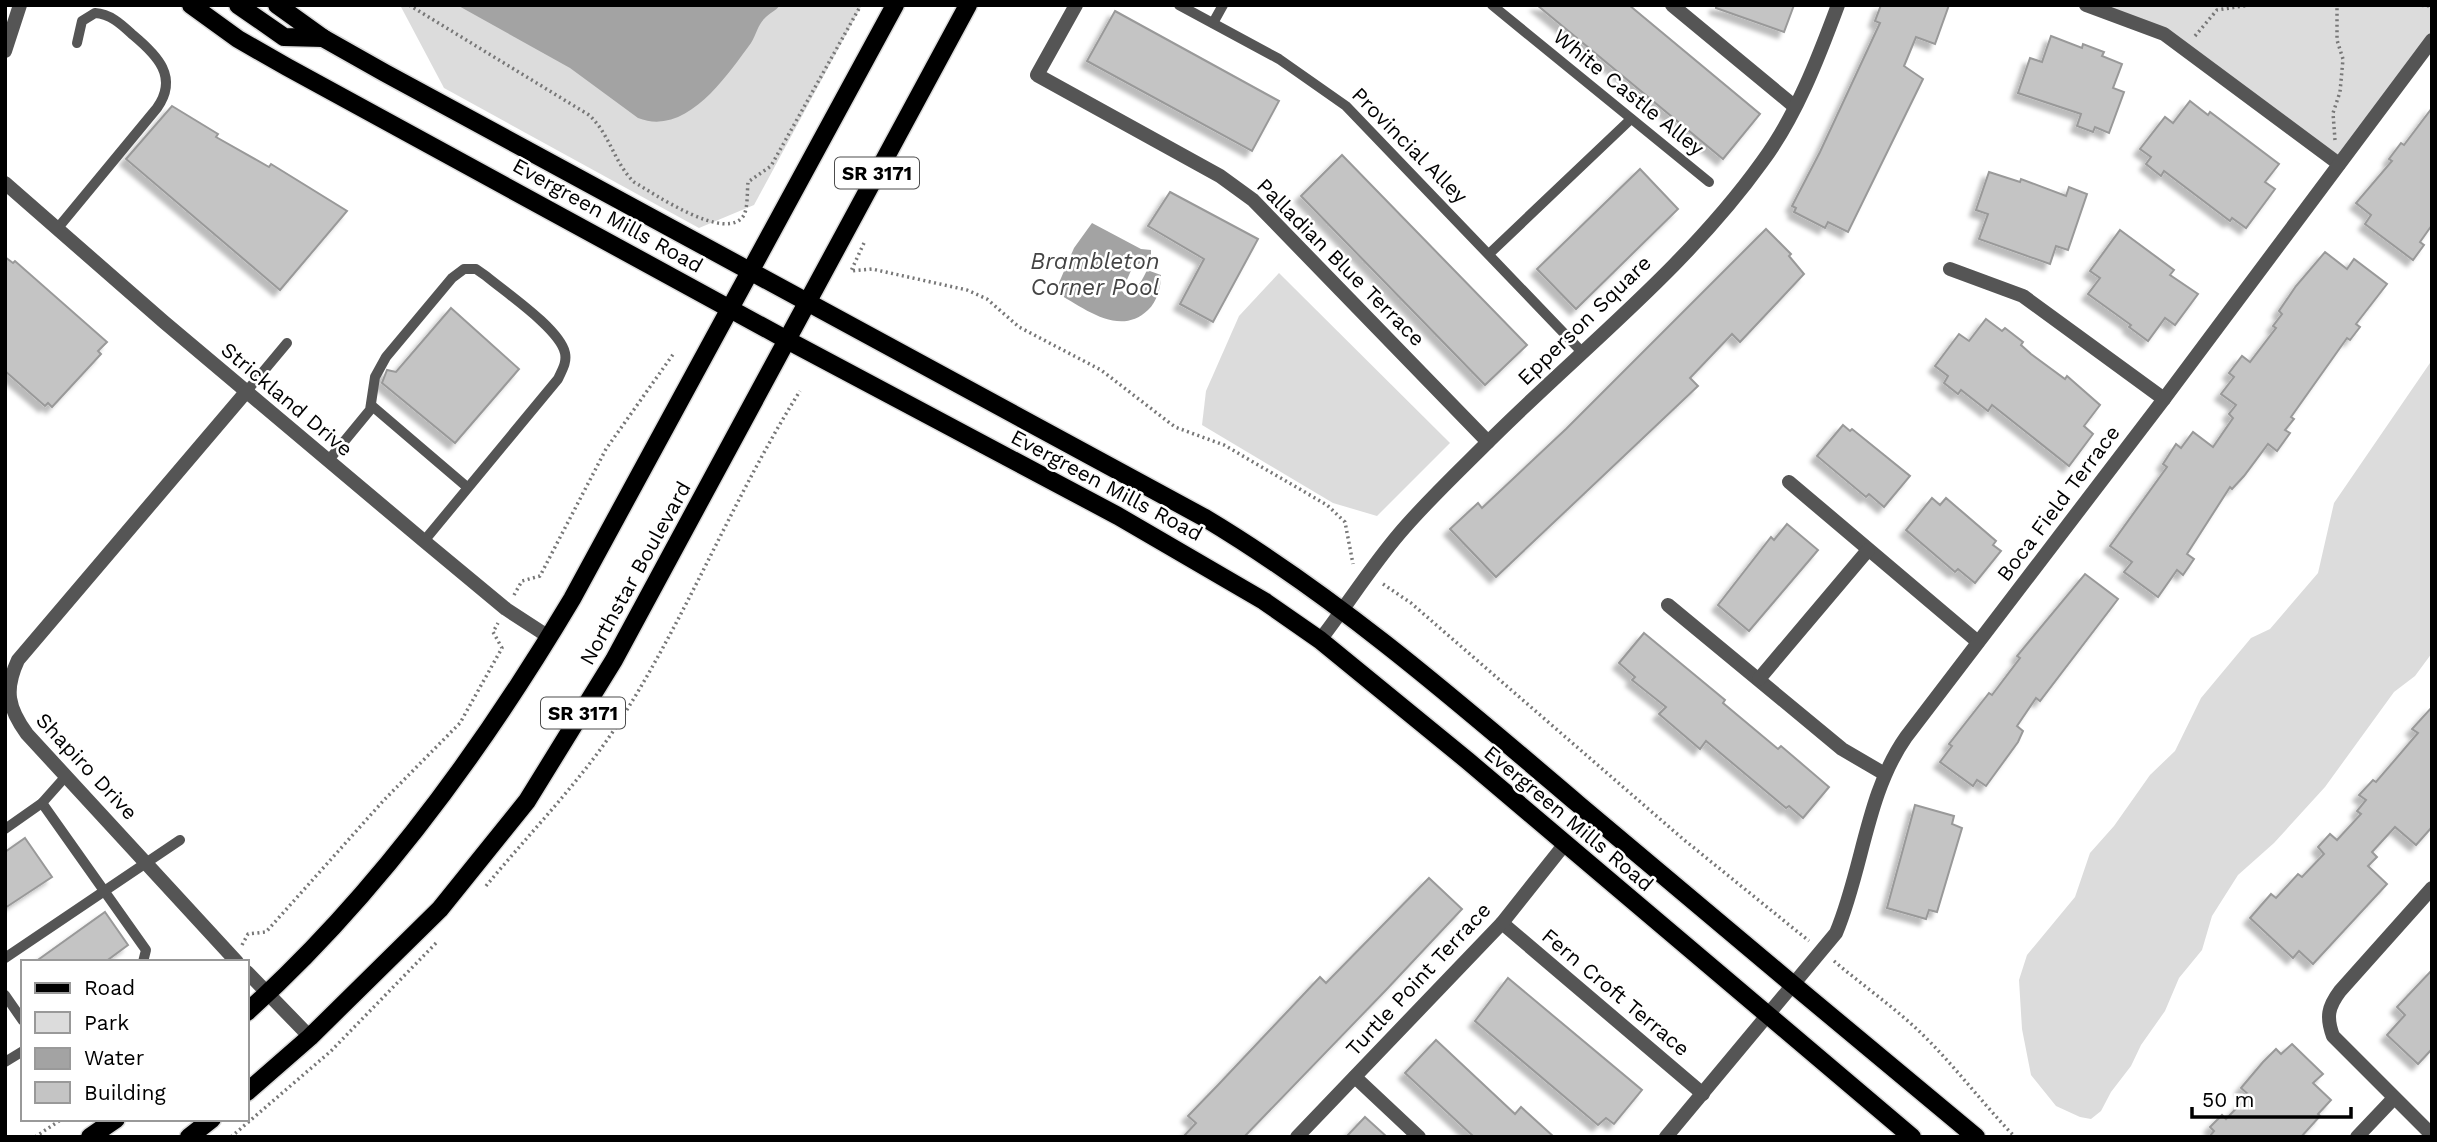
<svg xmlns="http://www.w3.org/2000/svg" width="2437" height="1142" viewBox="0 0 2437 1142" font-family="'Work Sans',sans-serif">
<style>
.green{fill:#dcdcdc}
.water{fill:#a3a3a3}
.building{fill:#c4c4c4;stroke:#999;stroke-width:2;filter:url(#shadow)}
.lines{fill:none;stroke-linecap:round;stroke-linejoin:round}
.primary-casing{stroke:#dbdbdb;stroke-width:21}
.path{stroke:#777;stroke-width:3.5;stroke-dasharray:2 3.5;stroke-linecap:butt}
.lane{stroke:#555;stroke-width:10}
.street{stroke:#555;stroke-width:14}
.primary{stroke:#000;stroke-width:18}
.labels{text-anchor:middle;dominant-baseline:central;stroke-width:5;stroke-linejoin:round;paint-order:stroke}
.shield{fill:#fff;stroke:#4c4c4c;stroke-width:2}
.shield-label{font-size:19px;font-weight:bold;fill:#000}
.street-label{font-size:21px;fill:#000;stroke:#fff}
.water-label{font-size:23px;font-style:italic;fill:#444;stroke:#fff}
</style>
<defs>
<filter id="shadow"><feDropShadow dx="-6" dy="6" stdDeviation="2" flood-color="#0004"/></filter>
</defs>
<rect width="100%" height="100%" fill="#fff"/>
<g class="green">
<polygon points="400,5 862,5 754,205 699,228 444,88"/>
<polygon points="2086,5 2432,5 2432,40 2339,164 2187,48"/>
<polygon points="1279,273 1450,443 1377,516 1333,503 1202,425 1206,391 1239,316"/>
<polygon points="2432,333 2432,653 2415,676 2394,692 2325,787 2274,843 2238,875 2212,916 2202,950 2179,978 2165,1011 2141,1045 2131,1066 2111,1092 2101,1111 2091,1119 2080,1117 2056,1106 2031,1075 2022,1029 2019,980 2027,955 2075,897 2090,853 2114,826 2150,775 2175,751 2201,698 2251,638 2270,629 2318,573 2334,503 2430,363"/>
</g>
<g class="water">
<path d="M457 5H780C776 11 769 13 764 19 758 25 756 35 751 43 726 77 686 137 638 118L570 68Z"/>
<path d="M1092 223 1141 249 1151 250V259L1133 266 1122 291 1125 295C1137 290 1142 281 1147 270L1161 275C1161 287 1157 302 1148 310 1119 338 1083 307 1055 292L1074 248Z"/>
</g>
<g class="building">
<polygon points="1537,5 1629,5 1760,114 1723,159"/>
<polygon points="1716,5 1794,5 1784,32 1716,8"/>
<polygon points="1881,5 1949,5 1935,44 1916,37 1904,66 1923,79 1848,232 1828,222 1825,228 1794,212 1796,208 1792,206 1820,152 1880,23 1875,21"/>
<polygon points="1115,11 1279,101 1252,151 1087,61"/>
<polygon points="2051,36 2082,48 2083,44 2104,52 2102,56 2122,64 2113,88 2124,92 2109,133 2095,127 2093,132 2077,126 2081,114 2018,93 2030,58 2042,62"/>
<polygon points="2190,101 2208,115 2210,112 2279,164 2265,182 2275,189 2246,228 2232,218 2230,221 2164,171 2161,176 2146,164 2151,157 2140,149 2165,117 2173,123"/>
<polygon points="172,106 218,134 216,137 269,167 271,164 347,211 280,290 126,159"/>
<polygon points="2432,108 2432,225 2420,242 2424,245 2413,260 2365,224 2371,215 2356,203 2392,161 2389,159 2401,143 2404,145"/>
<polygon points="1342,155 1527,345 1485,385 1301,196"/>
<polygon points="1640,169 1678,209 1576,309 1537,269"/>
<polygon points="1989,172 2020,182 2021,179 2066,196 2069,187 2087,194 2068,250 2056,246 2050,264 1979,239 1988,214 1976,210"/>
<polygon points="1170,192 1258,239 1213,322 1180,304 1204,259 1148,226"/>
<polygon points="1766,229 1791,254 1789,256 1804,274 1740,342 1732,334 1690,378 1698,386 1496,577 1450,529 1478,503 1482,508 1566,429"/>
<polygon points="2120,230 2174,270 2170,275 2198,294 2175,325 2165,318 2148,341 2129,327 2131,325 2088,294 2100,278 2090,271"/>
<polygon points="2325,252 2347,269 2354,259 2387,284 2356,324 2360,327 2350,340 2347,338 2291,417 2294,419 2285,430 2290,433 2277,451 2268,444 2244,476 2232,489 2230,487 2187,554 2194,559 2183,575 2177,570 2158,597 2124,572 2132,562 2110,546 2167,467 2163,464 2176,444 2181,448 2193,432 2213,447 2233,418 2229,414 2236,405 2221,394 2234,377 2229,373 2242,356 2250,362 2276,328 2273,326 2282,314 2279,311 2296,286"/>
<polygon points="5,257 13,263 15,261 107,342 98,351 101,354 52,407 48,403 45,406 5,371"/>
<polygon points="451,308 519,369 455,443 382,383 387,370 396,372"/>
<polygon points="1986,319 2002,331 2005,328 2023,342 2021,345 2031,354 2065,379 2067,376 2100,405 2084,426 2093,434 2069,466 1992,405 1988,411 1961,390 1958,394 1944,383 1948,376 1935,366 1959,334 1969,341"/>
<polygon points="1843,425 1850,431 1852,429 1910,476 1884,507 1869,494 1866,497 1817,456"/>
<polygon points="1932,498 1940,505 1946,498 1996,541 1993,545 2001,551 1975,583 1958,569 1955,572 1906,530"/>
<polygon points="1787,524 1818,550 1749,631 1718,605 1771,537 1774,540"/>
<polygon points="2085,574 2118,599 2040,701 2036,698 2017,726 2023,731 2018,742 1986,786 1977,780 1973,786 1940,762 1952,746 1949,744 1989,693 1992,695 2020,658 2017,656"/>
<polygon points="1644,633 1725,700 1723,703 1778,749 1781,746 1829,787 1803,818 1789,806 1786,808 1706,741 1700,749 1659,714 1666,707 1632,680 1635,677 1619,663"/>
<polygon points="2432,707 2432,827 2416,845 2395,827 2372,852 2377,857 2368,866 2387,884 2313,964 2299,951 2293,958 2250,918 2271,894 2276,898 2298,874 2302,877 2324,854 2318,847 2330,834 2337,840 2361,814 2357,811 2366,800 2359,795 2373,780 2376,782 2418,733 2412,729"/>
<polygon points="1915,805 1954,816 1952,824 1962,828 1937,912 1929,910 1926,919 1887,908"/>
<polygon points="25,838 52,877 5,908 5,852"/>
<polygon points="1429,878 1462,909 1386,990 1244,1137 1183,1137 1196,1123 1188,1116 1218,1085 1320,977 1326,983"/>
<polygon points="105,912 128,945 105,962 35,962"/>
<polygon points="2432,970 2432,1049 2418,1064 2387,1035 2405,1015 2397,1007"/>
<polygon points="1508,978 1642,1090 1614,1124 1606,1118 1598,1125 1475,1021"/>
<polygon points="1436,1040 1515,1114 1521,1107 1554,1137 1474,1137 1405,1073"/>
<polygon points="2292,1044 2323,1074 2313,1083 2331,1100 2318,1114 2320,1116 2301,1137 2209,1137 2214,1131 2210,1127 2222,1115 2226,1119 2249,1095 2241,1088 2263,1062 2276,1049 2281,1054"/>
<polygon points="1365,1117 1387,1137 1346,1137"/>
</g>
<g class="lines">
<defs>
<g id="primary">
<polyline points="191,5 238,39 287,67 787,340 1118,516 1264,601 1320,640 1468,761 1912,1137"/>
<polyline points="238,5 284,37 323,38"/>
<path d="M277 5 323 38 385 73 1205 518C1340 599 1458 702 1578 804 1710 915 1843 1027 1976 1137"/>
<path d="M247 1012C376 896 484 747 572 599L895 5"/>
<polyline points="247,1092 310,1037 440,909 527,801 614,660 968,5"/>
<polyline points="90,1137 116,1119"/>
<polyline points="189,1137 212,1119"/>
</g>
</defs>
<use href="#primary" class="primary-casing"/>
<g class="path">
<path d="M409 5 589 115C610 134 614 163 634 182 653 193 727 244 744 215 748 207 747 191 748 182L771 166 861 5"/>
<polyline points="2416,5 2432,6"/>
<polyline points="2195,36 2217,10 2250,5"/>
<polyline points="2335,140 2333,113 2340,92 2343,59 2337,40 2337,5"/>
<polyline points="864,243 851,271 872,269 967,290 987,299 1019,327 1101,370 1175,427 1224,445 1327,505 1345,522 1353,564"/>
<polyline points="1383,584 1411,603 1683,839 1809,941"/>
<polyline points="514,595 522,581 540,576 606,449 674,353"/>
<path d="M486 886C528 835 577 785 614 730 685 622 732 499 800 391"/>
<polyline points="242,945 248,934 266,932 384,800 460,723 502,648 493,632 498,623"/>
<path d="M1834 961C1862 985 1894 1007 1921 1033 1955 1066 1982 1103 2015 1137"/>
<polyline points="35,1137 62,1119"/>
<polyline points="231,1137 331,1051 437,942"/>
</g>
<g class="lane">
<polyline points="1179,5 1279,59 1346,106 1582,352"/>
<polyline points="1492,5 1709,182"/>
<polyline points="1213,23 1223,5"/>
<path d="M57 229 157 108C179 77 157 55 133 35 122 25 111 14 95 13L82 21 77 43"/>
<polyline points="1490,253 1631,119"/>
<polyline points="246,392 287,343"/>
<polyline points="371,405 467,487"/>
<path d="M328 461 370 410 375 377 386 357 452 278 464 269H476L486 276C505 292 560 329 565 353 567 363 562 370 558 379L424 541"/>
<polyline points="42,803 146,950 143,962"/>
<polyline points="5,829 42,803 66,776"/>
<polyline points="5,958 180,840"/>
<polyline points="5,995 23,1021"/>
<polyline points="5,1062 23,1051"/>
</g>
<g class="street">
<polyline points="1076,5 1037,75 1220,176 1253,200 1488,442"/>
<polyline points="1672,5 1794,106"/>
<polyline points="2086,5 2164,34 2339,164"/>
<polyline points="5,51 20,5"/>
<polyline points="5,183 164,322 424,541 506,609 549,637"/>
<polyline points="1950,269 2023,296 2164,399"/>
<polyline points="1789,482 1978,642"/>
<polyline points="1668,605 1842,749 1883,773"/>
<path d="M1320 640C1347 605 1371 567 1399 534 1426 502 1458 472 1488 442 1579 351 1686 268 1762 162 1796 116 1818 59 1838 5"/>
<polyline points="1759,679 1868,550"/>
<path d="M2432 888 2340 991C2328 1007 2326 1017 2333 1036L2432 1135"/>
<polyline points="1502,923 1703,1094"/>
<path d="M237 962 27 734C8 708 4 690 18 660L246 392"/>
<polyline points="247,972 310,1037"/>
<polyline points="1355,1077 1419,1137"/>
<polyline points="1297,1137 1502,923 1564,845"/>
<path d="M1666 1137 1836 933C1863 869 1866 794 1906 737L2164 399 2432 40"/>
<polyline points="2357,1137 2394,1098"/>
</g>
<use href="#primary" class="primary"/>
</g>
<g class="labels">
<g class="shield">
<rect x="835" y="157.5" width="84" height="31" rx="5"/>
<rect x="541" y="697.5" width="84" height="31" rx="5"/>
</g>
<g class="shield-label">
<text x="877" y="173">SR 3171</text>
<text x="583" y="713">SR 3171</text>
</g>
<g class="street-label">
<text transform="translate(1629 92) rotate(39)">White Castle Alley</text>
<text transform="translate(1410 145) rotate(45)">Provincial Alley</text>
<text transform="translate(608 215) rotate(29)">Evergreen Mills Road</text>
<text transform="translate(1341 262) rotate(45)">Palladian Blue Terrace</text>
<text transform="translate(1584 320) rotate(-44)">Epperson Square</text>
<text transform="translate(287 399) rotate(40)">Strickland Drive</text>
<text transform="translate(1107 485) rotate(28)">Evergreen Mills Road</text>
<text transform="translate(2058 503) rotate(-53)">Boca Field Terrace</text>
<text transform="translate(635 573) rotate(-61)">Northstar Boulevard</text>
<text transform="translate(87 766) rotate(47)">Shapiro Drive</text>
<text transform="translate(1569 818) rotate(40)">Evergreen Mills Road</text>
<text transform="translate(1418 979) rotate(-47)">Turtle Point Terrace</text>
<text transform="translate(1616 992) rotate(40)">Fern Croft Terrace</text>
</g>
<g class="water-label">
<text x="1095" y="261">Brambleton<tspan x="1095" dy="26">Corner Pool</tspan></text>
</g>
</g>
<rect width="2437" height="1142" fill="none" stroke="#000000" stroke-width="14"/>
<rect x="21" y="960" width="228" height="161" fill="#ffffff" stroke="#999999" stroke-width="2"/>
<rect x="35" y="983" width="35" height="10" fill="#000000" stroke="#999999" stroke-width="2"/>
<text x="84" y="995" font-size="21" fill="#000000">Road</text>
<rect x="35" y="1012" width="35" height="21" fill="#dcdcdc" stroke="#999999" stroke-width="2"/>
<text x="84" y="1030" font-size="21" fill="#000000">Park</text>
<rect x="35" y="1048" width="35" height="21" fill="#a3a3a3" stroke="#999999" stroke-width="2"/>
<text x="84" y="1065" font-size="21" fill="#000000">Water</text>
<rect x="35" y="1082" width="35" height="21" fill="#c4c4c4" stroke="#999999" stroke-width="2"/>
<text x="84" y="1100" font-size="21" fill="#000000">Building</text>
<path d="M2192 1107v10h159v-10" fill="none" stroke="#000000" stroke-width="3.5"/>
<text x="2202" y="1107" font-size="21" fill="#000000" stroke="#ffffff" stroke-width="5" paint-order="stroke">50 m</text>
</svg>
